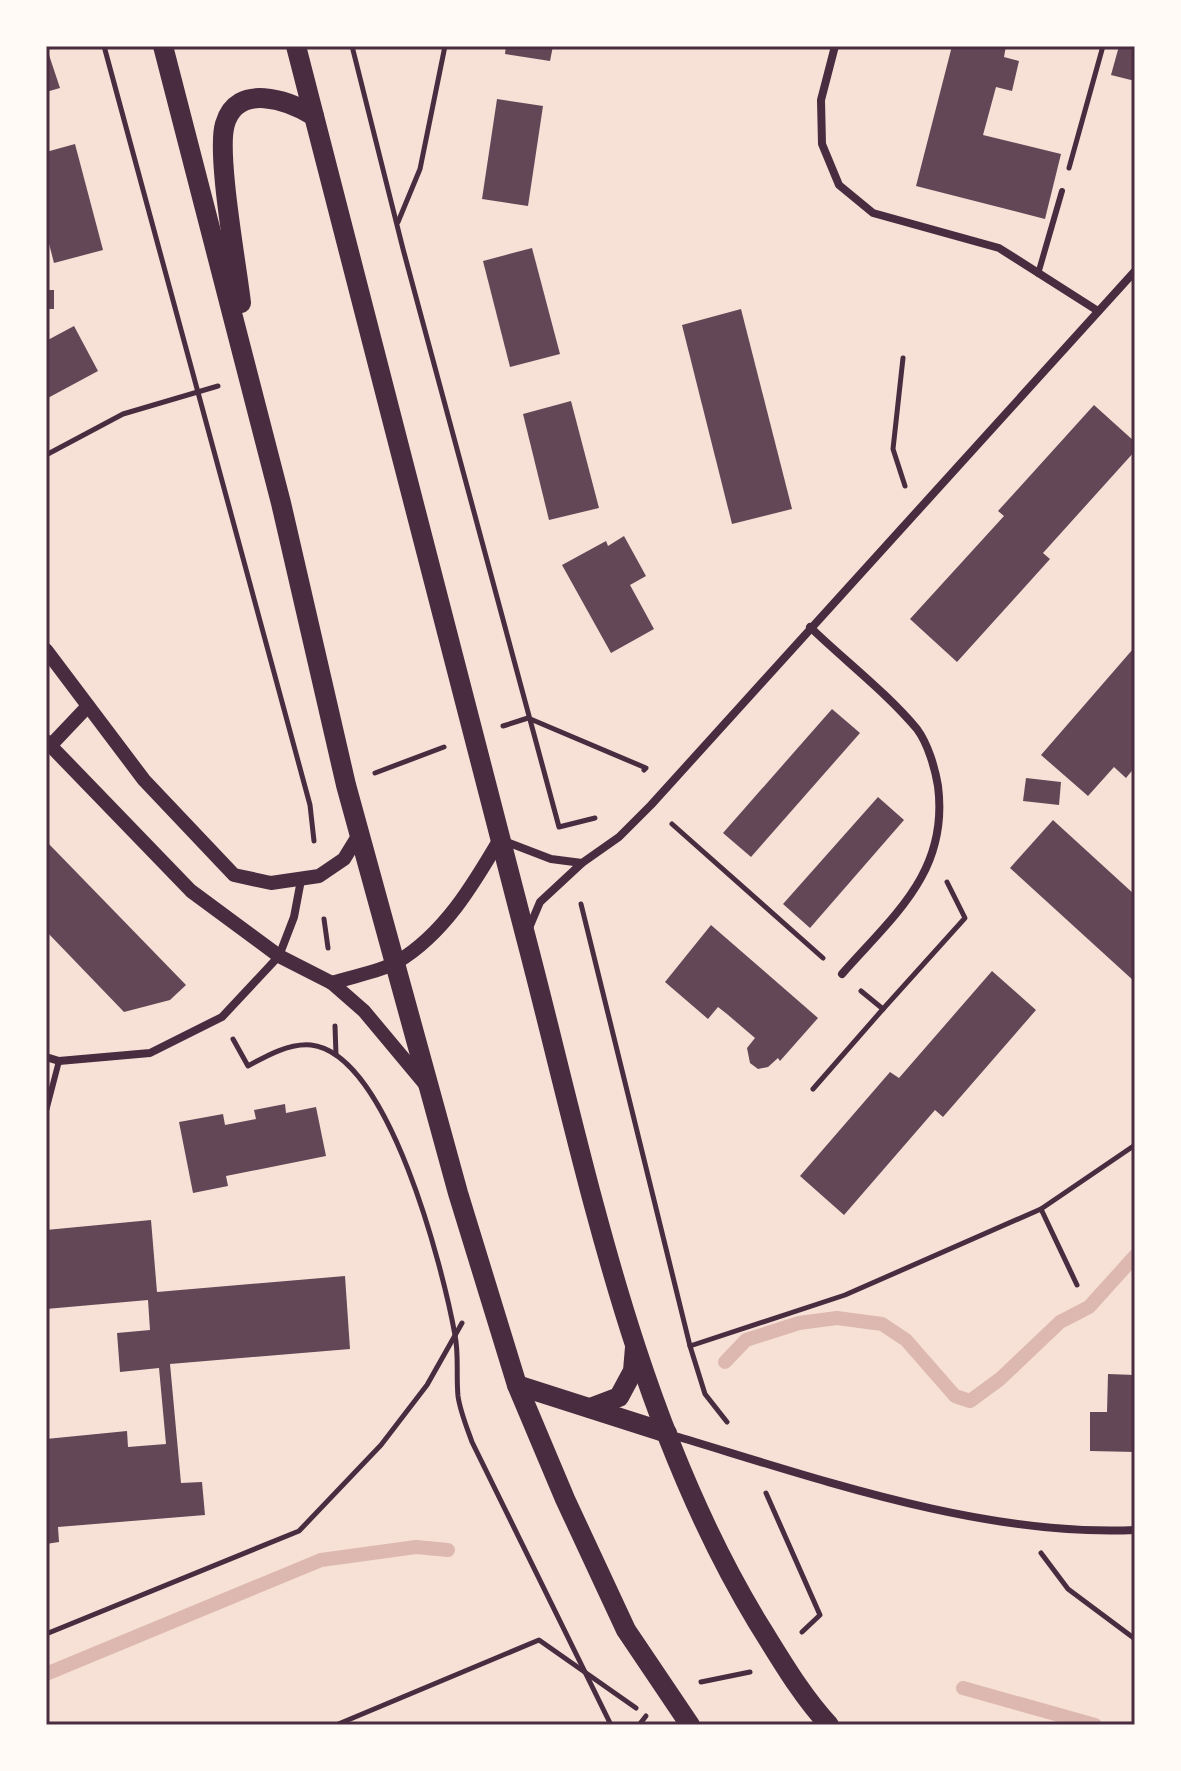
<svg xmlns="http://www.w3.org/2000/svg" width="1181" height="1771" viewBox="0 0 1181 1771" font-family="Jost,sans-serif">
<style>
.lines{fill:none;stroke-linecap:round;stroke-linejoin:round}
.stream{stroke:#dcb8b0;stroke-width:14}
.building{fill:#644757}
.path{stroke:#4a2c40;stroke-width:5}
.service{stroke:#4a2c40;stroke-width:6}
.minor{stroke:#4a2c40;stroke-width:8}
.tertiary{stroke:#4a2c40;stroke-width:14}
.primary{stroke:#4a2c40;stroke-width:20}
.neatline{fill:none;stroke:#4a2c40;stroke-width:3}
</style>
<rect width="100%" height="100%" fill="#f7e1d7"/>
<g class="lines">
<g class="stream">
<polyline points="725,1362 746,1340 799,1323 837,1318 882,1324 906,1340 955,1396 970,1401 1000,1379 1060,1322 1089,1307 1135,1256"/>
<polyline points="46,1674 321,1560 416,1547 448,1550"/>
<polyline points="963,1688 1095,1725"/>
</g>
</g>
<g class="building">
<polygon points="46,46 60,88 46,92"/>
<polygon points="506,46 553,46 550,61 505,54"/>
<polygon points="952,46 1006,46 1004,57 1019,61 1012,91 996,87 983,135 1061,154 1045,219 916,186"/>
<polygon points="1119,46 1135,46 1135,81 1111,75"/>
<polygon points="497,99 543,106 528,206 482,199"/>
<polygon points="75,144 103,250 54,263 46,232 46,152"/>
<polygon points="532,248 560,354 510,367 483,261"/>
<rect x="46" y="290" width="8" height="19"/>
<polygon points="741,309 792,509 732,524 682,325"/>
<polygon points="74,326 98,371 46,399 46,341"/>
<polygon points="571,401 599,508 549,520 523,414"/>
<polygon points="1094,405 1135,442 1135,451 1043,553 1050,559 957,662 910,619 1004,516 998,511"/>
<polygon points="624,536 646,576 630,585 654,629 611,653 562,565 606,541 608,546"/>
<polygon points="1133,649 1135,767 1126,778 1114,767 1088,796 1041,755"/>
<polygon points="832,709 860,733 751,857 723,833"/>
<polygon points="1026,778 1061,782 1059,805 1023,801"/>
<polygon points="878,797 904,820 810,928 783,904"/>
<polygon points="1053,820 1135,895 1135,982 1010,868"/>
<polygon points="46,841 186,985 170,1000 124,1012 46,931"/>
<polygon points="711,925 818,1018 780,1061 778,1058 768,1067 758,1069 750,1063 747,1048 755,1038 727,1014 718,1007 708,1019 665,982"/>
<polygon points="992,971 1036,1010 943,1117 935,1110 844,1215 800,1176 890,1072 899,1078"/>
<polygon points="285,1104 286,1113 316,1107 326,1156 226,1176 228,1186 193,1193 179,1122 223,1114 225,1125 256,1119 254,1110"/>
<polygon points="151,1220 157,1292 345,1276 350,1349 170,1364 181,1483 202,1482 205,1515 58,1527 59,1542 46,1544 46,1439 127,1431 128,1447 166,1444 159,1368 120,1372 117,1333 150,1330 148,1300 46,1309 46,1230"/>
<polygon points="1108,1374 1135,1375 1135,1452 1090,1451 1090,1412 1107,1412"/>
</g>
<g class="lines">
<g class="path">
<polyline points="104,46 310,805 314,841"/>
<polyline points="352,46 403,249 559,827 595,818"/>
<polyline points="1069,168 1103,46"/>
<polyline points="398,222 420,169 445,46"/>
<polyline points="903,358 893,449 905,486"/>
<polyline points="46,455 123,414 218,386"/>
<polyline points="503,726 528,718 646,768 644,770"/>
<polyline points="375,773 444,747"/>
<polyline points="672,824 823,958"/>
<polyline points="581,904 690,1346"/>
<polyline points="324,919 328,948"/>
<polyline points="883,1009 965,918 947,882"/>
<polyline points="335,1026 336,1055"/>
<path d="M233 1039 248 1066C266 1056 289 1043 311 1045 389 1054 443 1269 455 1335 459 1355 456 1375 458 1396 460 1411 467 1428 472 1442L611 1725"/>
<polyline points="813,1089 883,1009 861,991"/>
<polyline points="1041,1209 1077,1285"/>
<polyline points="727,1422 705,1394 690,1346 845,1295 1041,1209 1135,1145"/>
<polyline points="766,1493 820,1615 802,1632"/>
<polyline points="1041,1553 1068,1589 1135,1639"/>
<polyline points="46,1634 299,1531 381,1445 427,1385 462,1323"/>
<polyline points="701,1682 750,1672"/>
<polyline points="336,1725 539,1640 636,1708"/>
<polyline points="639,1725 646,1716"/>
</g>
<g class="service">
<polyline points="1038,274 1062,191"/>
<polyline points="46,1111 59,1061"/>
</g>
<g class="minor">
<polyline points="835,46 821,100 822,144 839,185 873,213 999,248 1098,311"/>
<path d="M810 627C844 660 886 692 917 729 928 744 935 768 938 786 949 872 894 915 842 974"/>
<polyline points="504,841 551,859 582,863 540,902 529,928"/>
<polyline points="582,863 619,837 651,805 1135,271"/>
<polyline points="46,1057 59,1061 150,1053 222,1017 279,956 294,917 301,880"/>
<path d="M672 1435C816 1478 982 1537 1135 1530"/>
</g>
<g class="tertiary">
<polyline points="46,650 144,780 234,875 271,883 319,876 344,859 360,833"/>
<polyline points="46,741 191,891 279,956 332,983 364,1011 425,1084"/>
<polyline points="51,745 88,706"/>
<path d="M332 983C353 976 379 972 397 962 444 934 473 885 500 839"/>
</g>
<g class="primary">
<polyline points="163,46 281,503 346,785 458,1193 517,1385 565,1499 626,1630 690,1725"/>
<path d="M296 46C373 342 447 638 525 934 586 1166 632 1415 758 1623 780 1658 801 1695 829 1725"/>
<path d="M241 303C237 267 216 153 225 124 237 82 288 100 314 116"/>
<polyline points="517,1385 667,1433"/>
<polyline points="590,1408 619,1397 633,1371 635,1347"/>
</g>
</g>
<rect width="1181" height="1771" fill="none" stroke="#fffaf5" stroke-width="96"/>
<rect x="48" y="48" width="1085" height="1675" class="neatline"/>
</svg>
